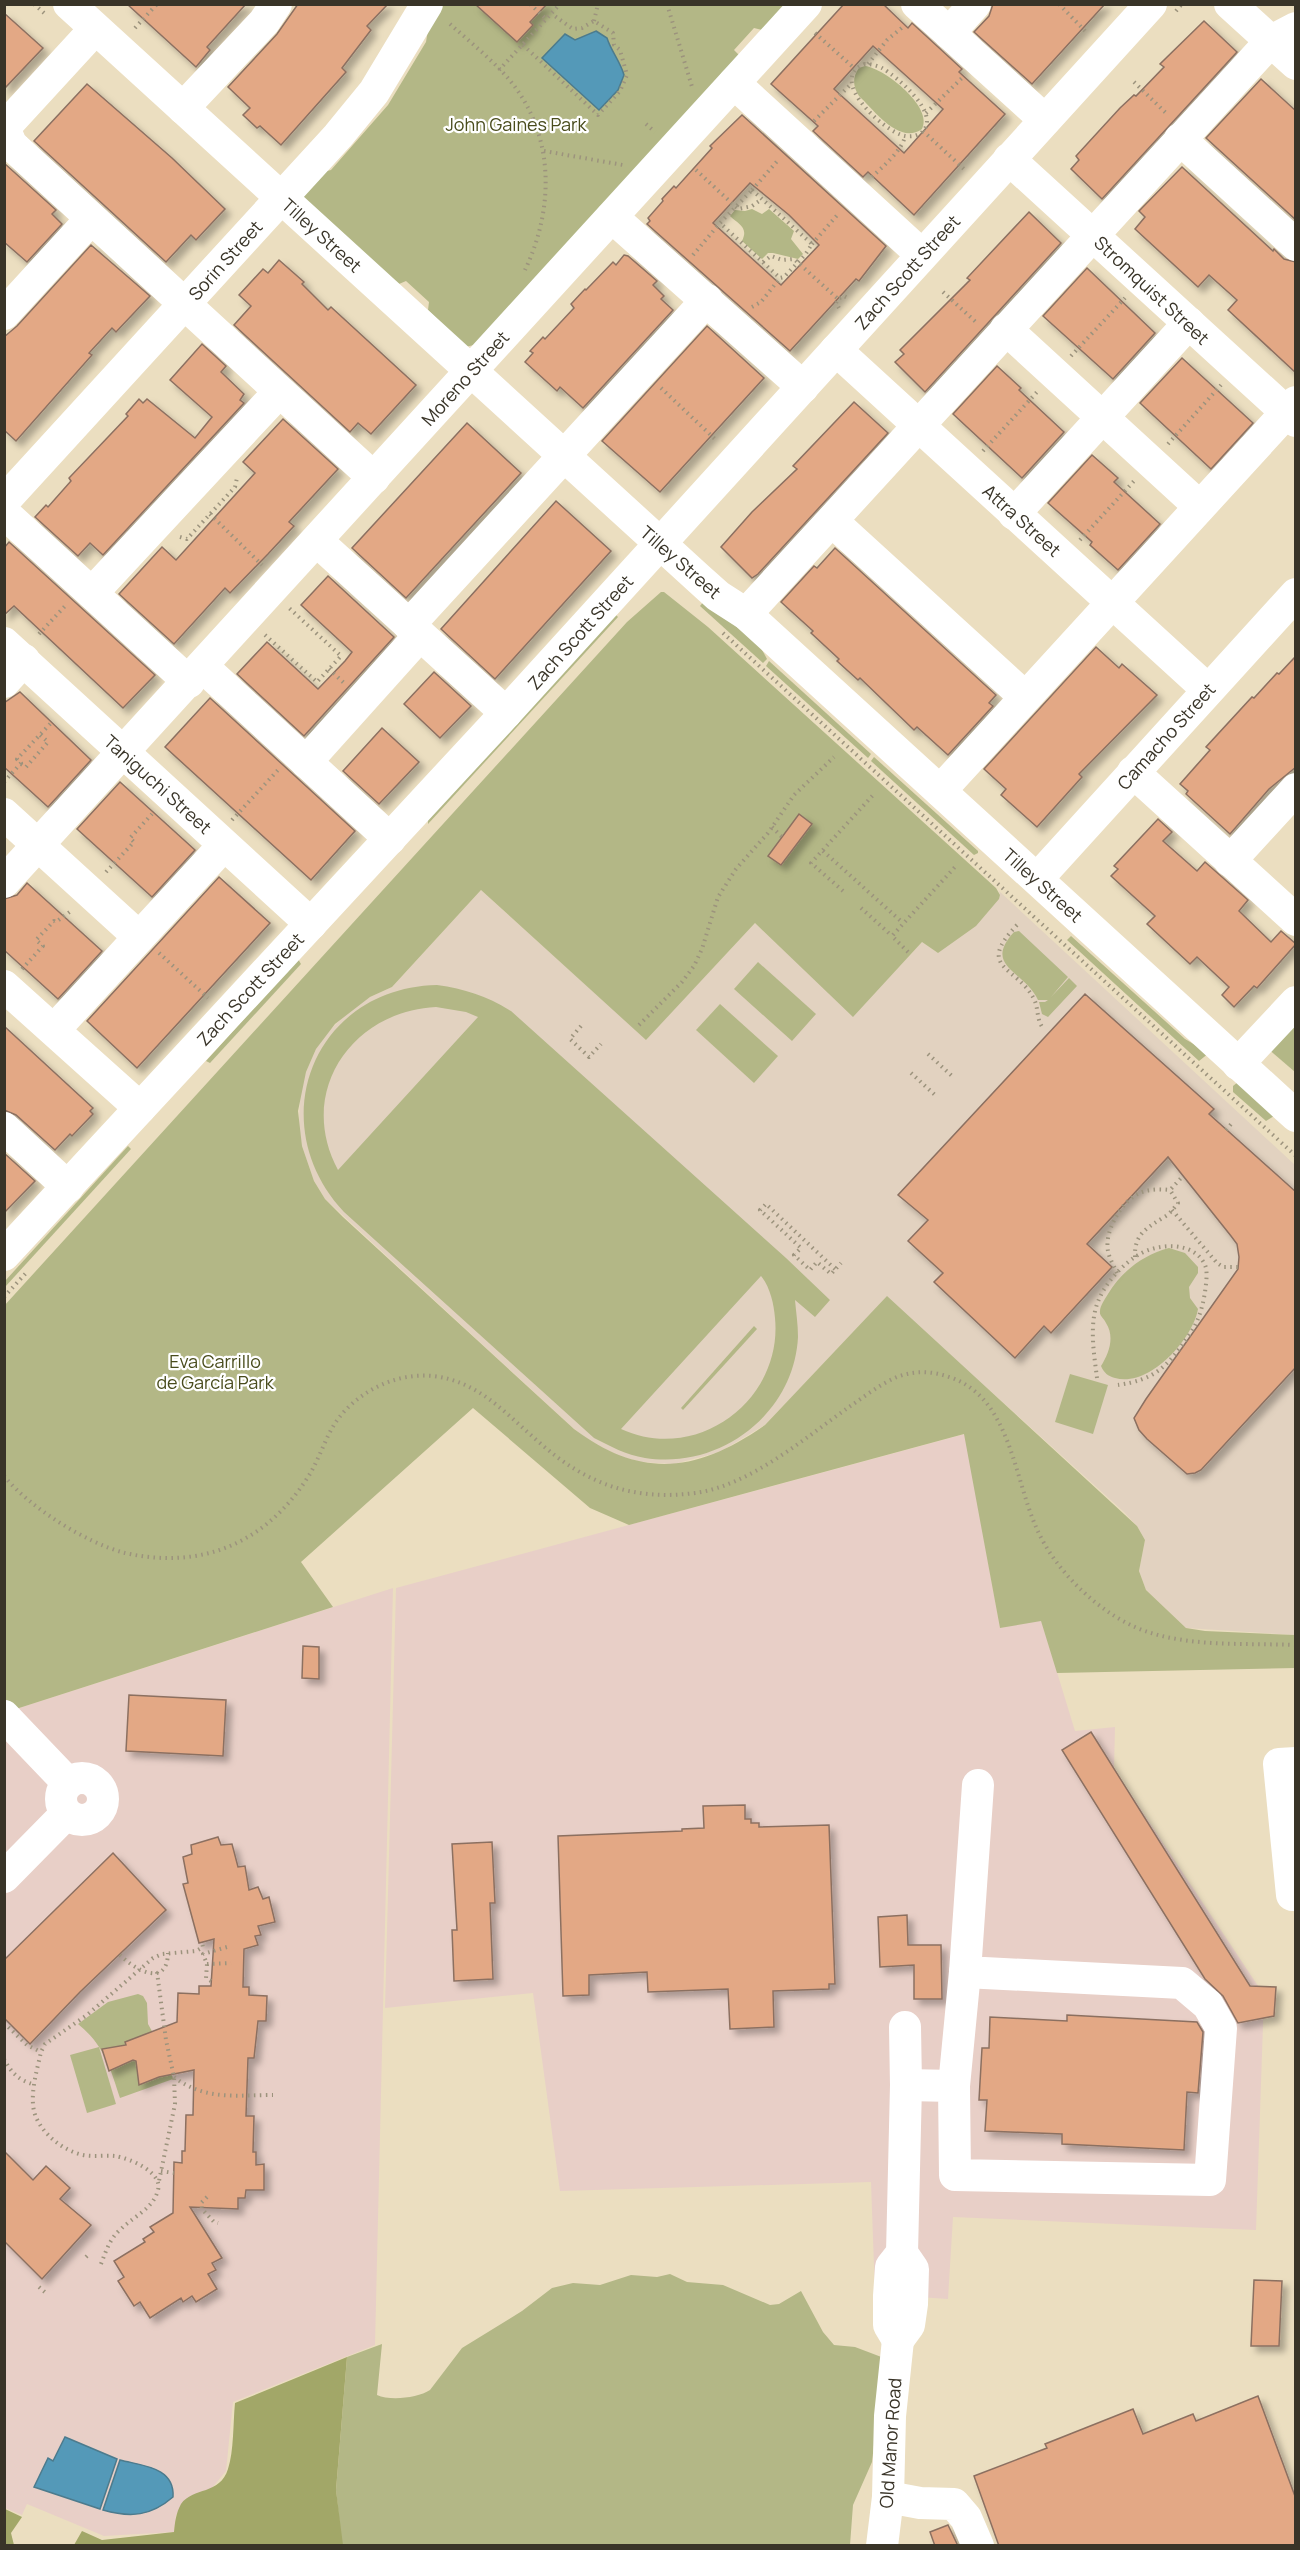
<svg xmlns="http://www.w3.org/2000/svg" width="1300" height="2550" viewBox="0 0 1300 2550" font-family="Manrope,sans-serif">
<style>
.commercial{fill:#e8cfc7}
.education{fill:#e2d2c0}
.green{fill:#b3b786;fill-rule:evenodd}
.forest{fill:#a2a768}
.water{fill:#5499b8;stroke:#4c7b8d;stroke-width:1.5}
.building{fill:#e3a885;stroke:#8c7061;stroke-width:1.5;fill-rule:evenodd;filter:url(#shadow)}
.lines{fill:none;stroke-linecap:round;stroke-linejoin:round}
.path{stroke:#9c937d;stroke-width:4;stroke-dasharray:1.5 4.5;stroke-linecap:butt}
.minor{stroke:#fff;stroke-width:32}
.labels{text-anchor:middle;dominant-baseline:central;stroke-width:4.5;stroke-linejoin:round;paint-order:stroke}
.park-label{font-size:18px;fill:#494c1c;stroke:#fff}
.street-label{font-size:18px;fill:#393428;stroke:#fff}
</style>
<defs>
<filter id="shadow"><feDropShadow dx="5.5" dy="5.5" stdDeviation="3" flood-color="#0004"/></filter>
</defs>
<rect width="100%" height="100%" fill="#ebdec0"/>
<g class="commercial">
<polygon points="965,1434 1000,1628 1041,1620 1075,1731 1115,1727 1114,1769 1264,1995 1256,2230 953,2217 948,2299 875,2294 871,2182 560,2191 533,1993 385,2008 396,1588"/>
<polygon points="393,1588 375,2345 233,2402 226,2471 212,2488 191,2496 176,2515 174,2532 104,2536 27,2504 22,2515 5,2508 4,1698 16,1709"/>
</g>
<polygon class="education" points="481,890 646,1039 755,923 853,1016 922,942 938,953 1000,895 999,891 1295,1165 1295,1635 1186,1628 1146,1590 1139,1571 1145,1540 1137,1526 1124,1512 987,1388 863,1322 765,1425 720,1452 674,1464 641,1462 619,1456 593,1443 574,1429 325,1199 314,1181 302,1146 299,1127 300,1095 306,1072 316,1049 324,1036 352,1008 370,997 392,987"/>
<g class="green">
<polygon points="439,5 786,5 762,30 754,28 734,50 739,55 474,345 465,347 428,310 429,302 406,281 399,284 306,208 303,192 323,172 331,170 388,105 426,42 429,24"/>
<path d="M865 66C884 68 934 107 922 129 899 145 875 111 859 96 853 87 852 77 859 68Z"/>
<path d="M752 209 762 214 769 209 794 231 791 239 803 254 798 259 773 253H768L762 259 742 241C749 227 738 224 730 216L735 210 745 211Z"/>
<path d="M661 592H664L708 627 996 888 1000 895 999 899 976 926 938 953 922 942 853 1017 755 923 646 1040 481 890 392 987 370 997 335 1024 316 1049 306 1072 298 1111 302 1146 314 1181 325 1199 343 1217 574 1429C642 1480 698 1472 765 1425L887 1296 1137 1526 1145 1540 1139 1571 1146 1590 1186 1628 1205 1631 1295 1635V1668L1057 1673 1041 1621 1000 1628 964 1434 629 1525 590 1508 473 1408 301 1562 333 1607 16 1709 4 1698V1306L627 622Z"/>
<polygon points="704,601 744,629 761,648 767,659 763,663 700,606"/>
<polygon points="613,612 618,617 428,824 428,819"/>
<polygon points="769,661 871,754 868,758 766,666"/>
<polygon points="874,757 978,851 978,853 974,855 871,761"/>
<path d="M1019 931 1068 977 1051 997 1069 978 1077 986 1048 1017 1042 1014 1039 1002H1045L1048 1000H1038C1025 971 982 967 1014 932Z"/>
<polygon points="1071,936 1185,1039 1209,1053 1199,1061 1067,940"/>
<polygon points="298,959 301,964 210,1063 206,1061"/>
<polygon points="758,962 816,1014 792,1041 734,989"/>
<path d="M437 985C465 989 487 996 511 1011L786 1258 830 1300 815 1317 795 1300C796 1312 798 1324 798 1337 794 1414 720 1470 645 1458 626 1455 610 1446 594 1438L344 1212C261 1123 313 988 437 985ZM436 1007 466 1012 478 1017 338 1170C296 1092 352 1011 436 1007ZM761 1276C770 1287 774 1304 775 1318 783 1400 697 1464 621 1429Z"/>
<polygon points="720,1004 778,1056 754,1083 696,1030"/>
<polygon points="1295,1017 1295,1072 1267,1048"/>
<polygon points="1238,1082 1274,1116 1266,1121 1233,1092 1233,1086"/>
<polygon points="128,1146 131,1149 5,1287 5,1281"/>
<path d="M1169 1248 1185 1253 1198 1267V1273L1189 1287 1190 1298 1198 1309C1193 1339 1149 1388 1115 1378 1108 1376 1104 1373 1101 1366 1109 1353 1115 1337 1106 1323 1104 1318 1099 1316 1100 1311 1100 1306 1105 1299 1108 1294 1122 1271 1143 1255 1169 1248Z"/>
<polygon points="754,1326 757,1329 683,1410 681,1408"/>
<polygon points="1070,1374 1108,1385 1093,1434 1055,1422"/>
<path d="M138 1994 143 1996 147 2003 148 2024 153 2033 166 2049 173 2079 120 2098C110 2067 104 2045 78 2024L108 2002Z"/>
<polygon points="99,2047 116,2104 87,2113 70,2055"/>
<path d="M670 2274 687 2282 723 2285 770 2305 779 2304 801 2291 823 2332 834 2345 855 2347 884 2358 872 2462 853 2505 850 2545 342 2546 336 2490 347 2357 382 2344 377 2395C390 2401 418 2398 430 2390L462 2348 522 2311 552 2288 573 2283 600 2285 631 2275 657 2277Z"/>
</g>
<g class="forest">
<path d="M347 2357 336 2490 343 2545H74L82 2531 102 2540 174 2532C175 2522 176 2513 181 2504 193 2487 220 2495 228 2469 234 2451 233 2423 235 2403Z"/>
<polygon points="5,2509 22,2517 11,2533 14,2545 5,2545"/>
</g>
<g class="water">
<path d="M596 31 607 38C611 51 620 61 624 75L618 90 599 110 542 58 565 34 575 40Z"/>
<polygon points="65,2437 117,2459 100,2509 34,2487 48,2458 53,2461"/>
<path d="M120 2460C143 2466 175 2467 173 2497 151 2516 131 2518 103 2510Z"/>
</g>
<g class="building">
<polygon points="127,4 246,4 207,47 210,50 196,67"/>
<polygon points="298,4 388,4 367,26 371,30 342,68 346,72 281,145 260,126 257,128 243,115 250,108 228,87 277,34"/>
<polygon points="475,4 547,4 530,22 533,25 517,42"/>
<path d="M844 4H883L908 28 912 23 962 69 959 72 1005 114 914 215 868 172 863 177 813 131 818 126 771 84ZM873 46 943 109 904 153 834 89Z"/>
<polygon points="993,4 1105,4 1032,84 974,32 989,16"/>
<polygon points="4,13 43,48 4,89"/>
<polygon points="1204,21 1237,52 1102,199 1071,169 1079,160 1076,156 1120,108 1134,95 1136,96 1164,67 1160,64"/>
<polygon points="1261,79 1296,111 1296,220 1206,138"/>
<polygon points="87,84 172,158 225,209 196,240 191,235 166,262 34,141"/>
<path d="M742 115 886 246 859 281 856 279 790 351 647 224 650 221 648 218 663 201 662 199 674 186 676 188 712 148 710 146ZM750 183 789 215 819 245 781 285 713 223Z"/>
<polygon points="4,163 56,210 52,214 62,224 27,262 4,242"/>
<polygon points="1182,167 1273,251 1274,249 1284,259 1296,262 1296,373 1228,310 1237,300 1209,275 1198,287 1135,229 1145,217 1139,211"/>
<polygon points="1029,212 1061,243 925,392 895,362 904,354 900,350 970,280 967,278"/>
<polygon points="91,245 150,296 116,332 112,328 89,353 92,355 16,441 4,430 4,337 17,326"/>
<polygon points="624,255 628,256 657,281 653,285 664,296 661,299 673,310 583,408 560,387 557,391 525,362 533,353 530,351 543,337 545,339 574,308 571,304 585,289 586,290 613,262 616,265"/>
<polygon points="279,260 304,282 302,284 328,310 331,307 416,385 371,434 358,423 350,432 234,325 251,306 239,295 263,269 268,273"/>
<polygon points="1087,268 1155,333 1113,379 1043,316"/>
<polygon points="707,326 764,378 660,492 602,441"/>
<polygon points="202,344 226,366 221,372 244,394 240,400 244,403 103,555 90,543 78,556 35,517 46,505 48,507 71,481 69,478 128,416 126,414 139,399 143,403 147,399 195,438 212,417 170,380"/>
<polygon points="1182,358 1253,423 1211,469 1140,403"/>
<polygon points="997,366 1021,388 1019,390 1064,432 1022,478 953,414"/>
<polygon points="854,402 888,433 758,574 752,578 721,547 752,512 797,469 793,466"/>
<polygon points="283,419 338,469 289,522 294,526 268,554 230,593 225,588 174,644 119,594 162,547 176,560 255,473 243,462"/>
<polygon points="467,423 521,473 406,598 352,548"/>
<polygon points="1092,455 1118,478 1114,482 1160,524 1118,570 1090,545 1092,542 1048,503"/>
<polygon points="556,501 611,551 495,679 441,629"/>
<polygon points="9,542 155,675 123,708 14,606 4,615 4,548"/>
<polygon points="835,548 996,695 989,703 993,706 948,755 917,727 914,730 860,678 858,680 837,661 839,659 811,633 813,631 781,602 814,566 817,568"/>
<polygon points="328,576 394,637 304,736 237,674 267,642 318,689 345,661 352,652 301,605"/>
<polygon points="1096,647 1119,668 1122,664 1157,695 1079,774 1082,777 1037,827 1001,795 1006,789 984,769"/>
<polygon points="1296,656 1296,767 1269,789 1230,834 1186,794 1188,791 1180,784 1210,750 1206,747 1252,697 1254,698 1277,673 1279,674"/>
<polygon points="434,672 471,706 440,738 404,704"/>
<polygon points="20,692 91,760 48,807 4,767 4,703"/>
<polygon points="210,698 355,831 311,880 165,747"/>
<polygon points="382,728 419,762 379,804 343,771"/>
<polygon points="120,782 195,850 152,897 77,829"/>
<polygon points="799,814 812,824 781,865 768,856"/>
<polygon points="1158,819 1172,832 1163,841 1197,871 1205,862 1248,900 1239,911 1271,942 1281,931 1296,944 1257,988 1254,986 1234,1007 1222,995 1229,987 1197,957 1190,964 1147,924 1155,916 1111,876 1118,869 1114,866"/>
<polygon points="219,877 270,923 137,1068 87,1021"/>
<polygon points="27,883 102,951 58,999 4,950 4,899 17,895"/>
<polygon points="1085,994 1214,1109 1209,1114 1296,1192 1296,1367 1201,1470 1195,1473 1187,1474 1147,1439 1139,1430 1134,1418 1146,1399 1238,1269 1239,1257 1237,1244 1231,1236 1168,1157 1087,1244 1112,1267 1051,1333 1044,1326 1015,1358 934,1282 943,1273 908,1241 928,1220 898,1195"/>
<polygon points="4,1026 93,1108 90,1111 93,1114 72,1136 70,1134 55,1150 16,1115 4,1110"/>
<polygon points="4,1153 35,1181 4,1213"/>
<polygon points="303,1646 319,1647 319,1679 302,1678"/>
<polygon points="129,1695 226,1700 223,1756 126,1751"/>
<polygon points="1091,1732 1250,1986 1276,1987 1274,2016 1238,2023 1223,1996 1205,1979 1062,1750"/>
<polygon points="745,1805 745,1819 751,1819 751,1823 759,1823 759,1827 829,1825 835,1984 829,1984 829,1989 773,1991 774,2027 730,2029 728,1989 648,1992 647,1972 589,1975 589,1995 563,1996 558,1836 682,1831 682,1829 704,1828 703,1806"/>
<polygon points="218,1837 221,1845 232,1844 238,1867 245,1866 249,1890 258,1887 263,1899 269,1897 275,1922 258,1926 261,1935 255,1936 258,1945 244,1949 243,1987 249,1987 249,1995 267,1996 266,2021 258,2021 254,2058 248,2058 246,2116 254,2116 253,2152 256,2152 256,2165 264,2164 264,2190 246,2190 245,2198 238,2198 238,2209 190,2207 222,2258 212,2263 216,2270 208,2274 217,2289 196,2302 192,2296 183,2302 181,2298 150,2318 140,2302 134,2306 118,2281 124,2277 114,2261 145,2242 143,2239 154,2232 150,2227 173,2213 174,2162 182,2163 182,2151 185,2151 186,2115 193,2115 194,2070 159,2077 139,2085 136,2061 133,2060 109,2071 102,2049 126,2045 125,2042 177,2022 178,1993 199,1994 199,1986 211,1986 214,1939 199,1943 183,1884 188,1883 183,1857 192,1854 191,1845"/>
<polygon points="492,1842 495,1903 490,1903 493,1979 454,1981 452,1930 457,1930 452,1844"/>
<polygon points="113,1853 166,1910 80,1992 30,2044 4,2018 4,1960"/>
<polygon points="907,1915 908,1945 941,1945 942,1999 914,1999 914,1965 880,1967 878,1917"/>
<polygon points="1067,2015 1197,2022 1203,2032 1198,2093 1187,2092 1184,2150 1062,2144 1062,2134 985,2131 987,2100 979,2100 982,2048 989,2048 990,2017 1067,2021"/>
<polygon points="4,2151 33,2180 46,2166 70,2188 60,2199 91,2225 42,2279 4,2241"/>
<polygon points="1254,2280 1282,2281 1279,2346 1251,2346"/>
<polygon points="1258,2396 1296,2499 1296,2546 999,2546 974,2476 1047,2448 1045,2444 1133,2409 1143,2434 1193,2414 1196,2421"/>
<polygon points="948,2525 958,2546 935,2546 930,2532"/>
</g>
<g class="lines">
<g class="path">
<polyline points="34,4 44,13"/>
<polyline points="530,4 546,19"/>
<polyline points="667,4 693,90"/>
<polyline points="1059,4 1088,34"/>
<polyline points="1176,11 1182,4"/>
<polyline points="594,21 598,4"/>
<path d="M450 24C469 41 490 58 507 77 555 132 555 207 525 270"/>
<polyline points="135,28 157,4"/>
<polyline points="815,33 855,69"/>
<polyline points="523,45 598,115 620,91 627,75 620,50 614,45 613,33 594,21 582,28 573,29 552,14"/>
<path d="M864 64C870 64 876 65 882 68 896 76 942 114 922 132 917 136 911 137 905 136 886 133 826 80 864 64Z"/>
<polyline points="868,64 887,40 904,26"/>
<polyline points="499,70 560,4"/>
<polyline points="1134,82 1168,115"/>
<polyline points="926,113 962,78"/>
<polyline points="814,121 851,84"/>
<polyline points="646,124 655,132"/>
<polyline points="923,131 965,170"/>
<polyline points="544,151 623,165"/>
<polyline points="696,170 738,209 752,206 762,199"/>
<path d="M872 177C883 166 902 151 905 136"/>
<polygon points="752,190 812,244 805,255 784,277 780,278 720,223"/>
<polyline points="752,190 779,159"/>
<polyline points="812,244 839,213"/>
<polyline points="693,255 720,223"/>
<polyline points="763,262 771,256 782,260 794,259 838,299"/>
<polyline points="943,292 978,324"/>
<polyline points="752,307 761,302 780,278"/>
<polyline points="839,308 836,303 838,299 844,296 848,298"/>
<polyline points="1071,356 1125,298"/>
<polyline points="661,388 717,441"/>
<polyline points="1168,444 1221,385"/>
<polyline points="983,451 1037,392"/>
<polyline points="210,514 262,565"/>
<polyline points="180,537 187,539 235,487 237,478"/>
<polyline points="1080,540 1134,481"/>
<polyline points="723,633 1296,1156"/>
<polyline points="39,634 66,605"/>
<polyline points="265,635 317,682 341,656 288,607"/>
<polyline points="329,669 344,683"/>
<polyline points="21,764 26,767 48,742 40,735"/>
<polyline points="4,782 21,763 17,759 52,722"/>
<polyline points="232,820 278,770"/>
<polyline points="772,827 782,837"/>
<polyline points="823,851 903,923"/>
<polyline points="106,872 134,842 130,838 152,814"/>
<polyline points="843,891 811,863 874,794"/>
<polyline points="861,908 892,936"/>
<path d="M1017 925C975 969 1016 965 1034 999 1039 1009 1036 1021 1044 1029"/>
<polyline points="908,952 892,936 955,867"/>
<polyline points="159,953 208,998"/>
<polyline points="22,969 43,946 36,940 54,921 56,922 71,911"/>
<polyline points="639,1025 682,982 694,966 702,949 718,897 736,869 768,833 794,795 834,757"/>
<polyline points="581,1026 570,1039 589,1057 601,1044"/>
<polyline points="928,1054 952,1076"/>
<polyline points="911,1073 935,1095"/>
<polyline points="1226,1130 1232,1123"/>
<polyline points="1172,1210 1217,1263 1223,1267 1238,1267"/>
<path d="M1135 1257C1134 1234 1147 1228 1164 1217 1170 1214 1174 1208 1178 1203L1170 1190 1183 1176"/>
<polyline points="835,1269 766,1204 760,1210 801,1248 794,1255 810,1270 817,1262 831,1274 841,1263"/>
<path d="M1117 1273C1114 1266 1109 1258 1108 1251 1104 1231 1122 1199 1142 1192 1151 1189 1161 1189 1170 1190"/>
<polyline points="4,1297 26,1273"/>
<path d="M1097 1378C1094 1353 1088 1321 1100 1297 1107 1281 1125 1262 1140 1254 1159 1243 1194 1241 1205 1265 1208 1272 1206 1284 1205 1292 1202 1310 1198 1323 1187 1338 1167 1367 1154 1380 1118 1385"/>
<path d="M4 1476C29 1507 86 1543 125 1553 200 1570 264 1544 306 1480 317 1464 322 1447 331 1430 350 1395 393 1372 433 1376 479 1381 507 1415 540 1443 586 1484 634 1501 695 1493 749 1486 805 1438 849 1407 864 1397 880 1384 897 1377 915 1370 934 1371 952 1378 1010 1399 1014 1477 1036 1527 1055 1572 1104 1619 1151 1633 1197 1647 1248 1643 1296 1645"/>
<path d="M120 1955C134 1969 167 1989 168 1953"/>
<polyline points="207,1964 231,1963"/>
<polyline points="157,1972 166,2040 174,2077 175,2104 159,2181"/>
<polyline points="211,1981 206,1978 207,1964 203,1954 227,1947"/>
<polyline points="4,2023 27,2045 41,2052"/>
<path d="M4 2059C12 2074 19 2080 35 2085"/>
<path d="M174 2077C205 2101 237 2095 273 2095"/>
<polyline points="161,2171 174,2173"/>
<polyline points="207,2197 201,2203 202,2209 214,2222 218,2223"/>
<polyline points="86,2257 89,2254"/>
<path d="M101 2264C106 2251 110 2238 121 2229 134 2216 153 2209 158 2190 163 2172 129 2158 115 2156 105 2155 94 2157 83 2155 63 2151 39 2132 34 2111 30 2093 37 2070 41 2052L45 2044 87 2015 153 1958 162 1954 196 1951 203 1947 202 1943"/>
<polyline points="39,2287 46,2293"/>
</g>
<g class="minor">
<polyline points="69,4 698,578 718,596 746,614 1296,1116"/>
<polyline points="917,4 1045,120"/>
<polyline points="1230,4 1296,64"/>
<polyline points="949,33 975,4"/>
<polyline points="734,83 922,255"/>
<polyline points="183,108 264,22 276,4"/>
<polyline points="4,127 11,144 16,149 374,478"/>
<polyline points="4,128 95,29"/>
<polyline points="1180,139 1296,245"/>
<polyline points="1009,159 1296,421"/>
<polyline points="612,217 803,387"/>
<polyline points="4,314 91,219"/>
<polyline points="1006,329 1199,506"/>
<polyline points="836,350 1208,690"/>
<polyline points="4,501 338,136 374,92 427,4"/>
<polyline points="4,513 189,682"/>
<polyline points="1014,514 1189,323"/>
<polyline points="832,521 1025,697"/>
<polyline points="317,541 506,713"/>
<polyline points="92,593 279,392"/>
<polyline points="746,614 1271,41 1296,28"/>
<polyline points="409,625 707,300"/>
<polyline points="4,643 311,924"/>
<polyline points="203,667 390,839"/>
<polyline points="4,682 24,660"/>
<polyline points="306,762 420,635"/>
<polyline points="1133,772 1296,920"/>
<polyline points="940,791 1296,402"/>
<polyline points="4,814 139,937"/>
<polyline points="1230,861 1296,789"/>
<polyline points="1037,879 1296,594"/>
<polyline points="4,882 806,4"/>
<polyline points="4,986 140,1108"/>
<polyline points="54,1030 224,845"/>
<polyline points="1238,1064 1296,1002"/>
<polyline points="4,1128 68,1187"/>
<polyline points="4,1255 506,713 1151,4"/>
<polyline points="4,1716 68,1783"/>
<polyline points="1296,1763 1279,1764 1292,1895 1296,1895"/>
<circle cx="82" cy="1799" r="21"/>
<polyline points="4,1877 66,1814"/>
<polyline points="906,2085 954,2086 955,2175 1210,2180 1221,2028 1208,2005 1182,1983 965,1972 978,1785"/>
<polyline points="954,2086 965,1972"/>
<polyline points="898,2340 909,2325 912,2304 913,2269 902,2253 906,2085 905,2027"/>
<polyline points="898,2340 889,2325 889,2296 891,2267 902,2253"/>
<polyline points="888,2497 920,2503 954,2504 966,2518 978,2546"/>
<polyline points="882,2546 888,2497 890,2416 898,2340"/>
</g>
</g>
<g class="labels">
<g class="park-label">
<text x="516" y="124">John Gaines Park</text>
<text x="215" y="1361">Eva Carrillo<tspan x="215" dy="21">de García Park</tspan></text>
</g>
<g class="street-label">
<text transform="translate(322 235) rotate(42)">Tilley Street</text>
<text transform="translate(225 260) rotate(-48)">Sorin Street</text>
<text transform="translate(907 272) rotate(-48)">Zach Scott Street</text>
<text transform="translate(1152 290) rotate(43)">Stromquist Street</text>
<text transform="translate(465 378) rotate(-48)">Moreno Street</text>
<text transform="translate(1022 520) rotate(42)">Attra Street</text>
<text transform="translate(681 562) rotate(41)">Tilley Street</text>
<text transform="translate(580 632) rotate(-48)">Zach Scott Street</text>
<text transform="translate(1166 736) rotate(-48)">Camacho Street</text>
<text transform="translate(158 784) rotate(42)">Taniguchi Street</text>
<text transform="translate(1043 885) rotate(42)">Tilley Street</text>
<text transform="translate(250 989) rotate(-47)">Zach Scott Street</text>
<text transform="translate(890 2443) rotate(-86)">Old Manor Road</text>
</g>
</g>
<rect width="1300" height="2550" fill="none" stroke="#393428" stroke-width="12"/>
</svg>
